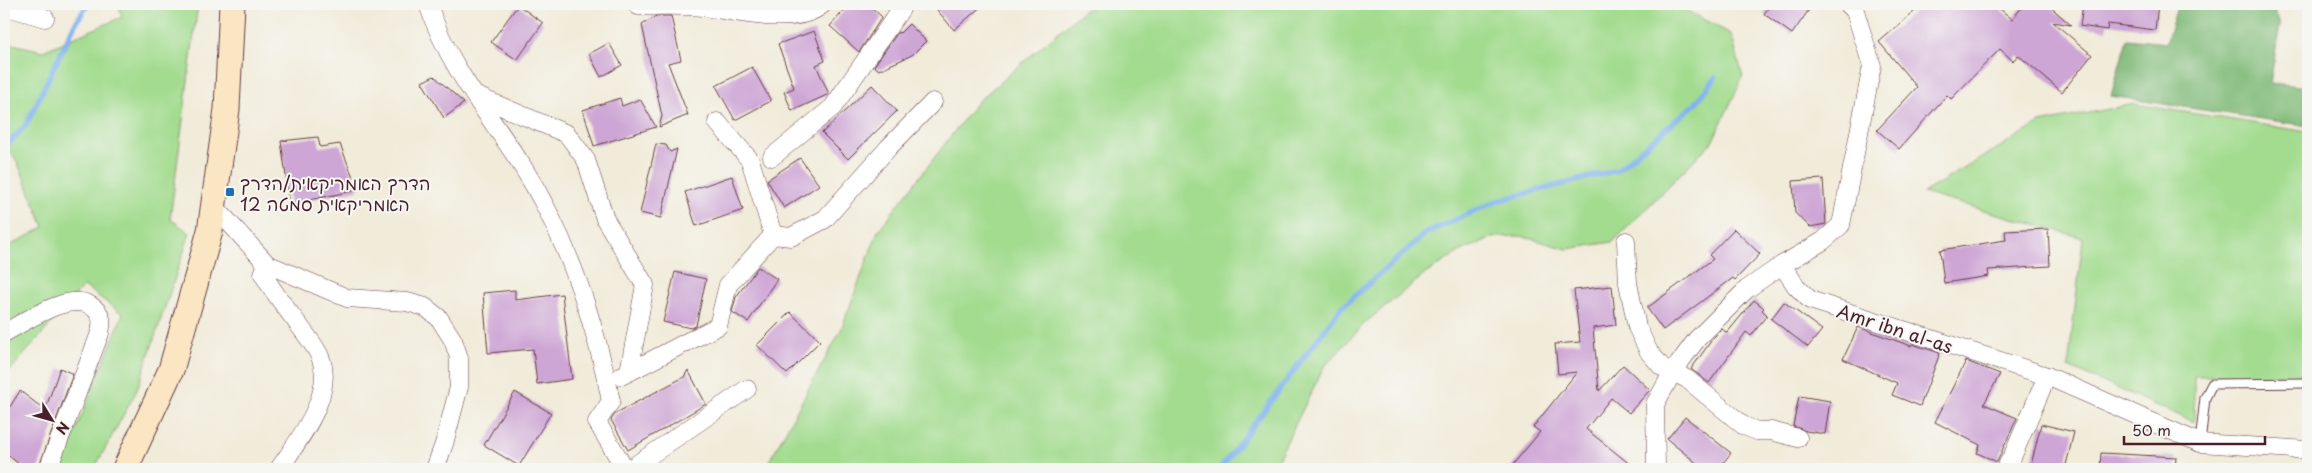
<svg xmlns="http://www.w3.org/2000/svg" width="2312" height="473" viewBox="0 0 2312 473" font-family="'Playpen Sans','Playpen Sans Hebrew',sans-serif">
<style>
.green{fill:#a3dc8f;stroke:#767e5d}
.forest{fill:#82bc7a;stroke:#666e52}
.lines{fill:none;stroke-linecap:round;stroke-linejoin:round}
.stream{stroke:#81b2ed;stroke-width:5.5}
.building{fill:#cea6d5}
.service-casing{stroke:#633e45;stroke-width:11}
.minor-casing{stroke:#633e45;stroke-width:19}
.secondary-casing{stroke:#633e45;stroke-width:27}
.service{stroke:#fff;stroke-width:9}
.minor{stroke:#fff;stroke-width:18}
.secondary{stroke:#fbe6c4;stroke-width:25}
.poi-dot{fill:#1f6fb2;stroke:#f6f6f2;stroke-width:2}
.labels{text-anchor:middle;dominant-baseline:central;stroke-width:4;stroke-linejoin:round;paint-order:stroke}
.poi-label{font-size:18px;fill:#4a1f2b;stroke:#f6f6f2;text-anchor:start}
.street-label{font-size:18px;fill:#4a1f2b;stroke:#f6f6f2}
</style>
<rect width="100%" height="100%" fill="#f6f6f2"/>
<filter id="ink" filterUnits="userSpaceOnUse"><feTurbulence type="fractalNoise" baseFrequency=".02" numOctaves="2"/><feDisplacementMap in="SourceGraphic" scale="10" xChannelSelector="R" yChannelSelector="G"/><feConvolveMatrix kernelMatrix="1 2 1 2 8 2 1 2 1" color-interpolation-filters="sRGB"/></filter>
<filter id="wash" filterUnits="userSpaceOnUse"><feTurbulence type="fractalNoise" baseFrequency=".0096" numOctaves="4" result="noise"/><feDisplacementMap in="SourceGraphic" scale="20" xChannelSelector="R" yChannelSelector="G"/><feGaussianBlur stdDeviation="1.12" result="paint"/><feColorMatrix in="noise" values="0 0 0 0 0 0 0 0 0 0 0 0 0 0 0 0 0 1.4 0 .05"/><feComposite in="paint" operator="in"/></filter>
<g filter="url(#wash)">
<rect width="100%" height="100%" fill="#f1ebd9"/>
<g class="green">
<polygon points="118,4 198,4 170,219 190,233 137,390 94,469 60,469 123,314 84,286 7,374 4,374 4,249 44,227 17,161 4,144 4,42 43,51 122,17"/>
<polygon points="1096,4 1674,4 1731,34 1743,77 1712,142 1613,242 1567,249 1521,236 1494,237 1459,252 1425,274 1366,322 1324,367 1273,469 765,469 841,330 878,231 977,102 1083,11"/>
<polygon points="2134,104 2308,132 2308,375 2194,376 2194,422 2068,367 2083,238 1923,193 2040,123"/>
</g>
<polygon class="forest" points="2178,4 2273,4 2280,25 2270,83 2308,87 2308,126 2111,96 2127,39 2166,43"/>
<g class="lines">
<g class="stream">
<polyline points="4,148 26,125 75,24 88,4"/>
<polyline points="1220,469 1341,308 1426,233 1497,201 1617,170 1696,103 1715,78"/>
</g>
</g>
<g id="blocks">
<g class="building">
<polygon points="850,4 868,4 882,17 859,52 830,26"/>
<polygon points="932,4 984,4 954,30"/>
<polygon points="1771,4 1813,4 1792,34 1764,14"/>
<polygon points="1923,4 1994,4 2012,19 2025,4 2047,4 2071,25 2053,22 2092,55 2062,92 2018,55 2013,61 2000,49 1951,99 1947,95 1899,149 1877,130 1917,87 1879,42"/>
<polygon points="2083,4 2158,4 2155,30 2108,24 2107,30 2080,26"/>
<polygon points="518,5 543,23 517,60 491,42"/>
<polygon points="656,16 671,16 681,60 668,63 688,115 659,127 662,116 642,25"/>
<polygon points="909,24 926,41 912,55 879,70 874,66 898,32 900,33"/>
<polygon points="814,31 825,61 816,65 829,94 792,111 784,92 794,88 778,44"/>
<polygon points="609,43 622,65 601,77 589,54"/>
<polygon points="752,67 771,101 735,120 716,86"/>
<polygon points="434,76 464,103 444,118 422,82"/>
<polygon points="872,85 897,111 848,159 822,133"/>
<polygon points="620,98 622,106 640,99 656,127 594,146 583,110"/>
<polygon points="318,137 320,147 340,144 358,190 290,204 281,141"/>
<polygon points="656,144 666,145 670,152 677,149 661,218 640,213"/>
<polygon points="800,158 819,185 784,208 767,180"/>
<polygon points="732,176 743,210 696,226 685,192"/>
<polygon points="1823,179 1826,224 1810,227 1795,213 1793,181"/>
<polygon points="1734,229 1760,254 1735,280 1733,278 1663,330 1647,308 1713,259 1709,255"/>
<polygon points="2048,229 2050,266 1988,270 1989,276 1944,283 1940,250 2006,240 2005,231"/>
<polygon points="758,267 777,279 748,322 732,312 736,297"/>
<polygon points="675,272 706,279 696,326 691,328 663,322"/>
<polygon points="1612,286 1616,325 1593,328 1599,391 1623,365 1650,390 1629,413 1611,398 1586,429 1636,469 1509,469 1540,432 1533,427 1577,372 1558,374 1555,344 1580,342 1574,290"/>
<polygon points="515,290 515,300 562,294 572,379 537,384 533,349 488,353 483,293"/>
<polygon points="1754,300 1764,308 1762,310 1767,315 1751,336 1746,332 1709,383 1691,369 1714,337 1722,329 1727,333"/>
<polygon points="1784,302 1822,330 1808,347 1771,319"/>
<polygon points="790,312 820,341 787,374 757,345"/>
<polygon points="1858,327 1911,346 1912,344 1940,353 1920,406 1892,395 1897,383 1843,359"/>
<polygon points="1966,361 2000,374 1984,404 2017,418 1997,462 1977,453 1980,445 1935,422"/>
<polygon points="60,368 73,374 38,469 25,469 4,452 4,416 20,391 45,410"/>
<polygon points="688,370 706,404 628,450 611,420 616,413 684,377"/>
<polygon points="515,392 551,413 519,466 484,445"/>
<polygon points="1799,396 1830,401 1825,434 1806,431 1793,426"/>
<polygon points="1685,417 1731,453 1718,469 1704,469 1667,439"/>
<polygon points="2041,424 2074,432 2065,469 2030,469"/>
<polygon points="2101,453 2176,457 2175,469 2100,469"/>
</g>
</g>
</g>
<g filter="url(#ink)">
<use href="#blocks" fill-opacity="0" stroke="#633e45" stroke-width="1"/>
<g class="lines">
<defs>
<polyline id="service" points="2200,443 2205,398 2212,384 2308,383"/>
<g id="minor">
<path d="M428 4C447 64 487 112 521 164 567 236 594 318 611 401L597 422 625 469"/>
<polyline points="1848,4 1855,11 1872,66 1841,225 1823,241 1782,265 1796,286 1810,300 2047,376 2200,443 2308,450"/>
<polyline points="4,6 45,18"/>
<path d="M638 6C659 6 682 5 703 7 736 11 797 28 823 4"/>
<polyline points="474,95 567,134 586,160 605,219 645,285 629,372 621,376"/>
<polyline points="717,122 750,160 773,235"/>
<polyline points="772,157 833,107 901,9 896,4"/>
<polyline points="214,206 267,264 347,298 407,302 425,307 439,318 453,340 459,358 459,387 444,444 435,469"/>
<polyline points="1626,241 1628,283 1637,327 1649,352 1662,367 1687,379 1744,426 1757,431 1771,431 1798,438"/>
<path d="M267 264 263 274C278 301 299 323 316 349 341 387 300 438 279 469"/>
<path d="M4 333C25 322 74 287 95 309 103 316 102 323 100 333L48 469"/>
<polyline points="629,372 718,326 728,285 773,235 791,237 825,219 889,147 933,102"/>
<polyline points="630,469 747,389"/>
<polyline points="1656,469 1655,404 1674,370 1697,339 1747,289 1782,265"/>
<polyline points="2005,469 2013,455 2047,376"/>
</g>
<polyline id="secondary" points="125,469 171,370 210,231 227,109 232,4"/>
</defs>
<use href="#service" class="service-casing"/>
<use href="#minor" class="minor-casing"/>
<use href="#secondary" class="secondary-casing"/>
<use href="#service" class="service"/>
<use href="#minor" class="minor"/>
<use href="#secondary" class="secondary"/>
</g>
</g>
<rect class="poi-dot" x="225" y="187" width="10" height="10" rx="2.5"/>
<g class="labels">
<g class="poi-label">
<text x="240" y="182">הדרך האמריקאית/הדרך<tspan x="240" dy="21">האמריקאית סמטה 12</tspan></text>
</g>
<g class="street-label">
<text transform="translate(1895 328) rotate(18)">Amr ibn al-as</text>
</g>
</g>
<rect width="2312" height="473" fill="none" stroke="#f6f6f2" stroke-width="20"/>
<g transform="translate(52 420) rotate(127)" stroke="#f6f6f2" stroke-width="4" paint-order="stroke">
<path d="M0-4L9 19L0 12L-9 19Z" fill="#4a1f2b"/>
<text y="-8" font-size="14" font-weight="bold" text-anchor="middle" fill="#4a1f2b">N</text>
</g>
<path d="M2124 436v8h141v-8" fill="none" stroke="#4a1f2b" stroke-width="2.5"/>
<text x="2132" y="436" font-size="15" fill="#4a1f2b" stroke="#f6f6f2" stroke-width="4" paint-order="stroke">50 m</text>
</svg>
